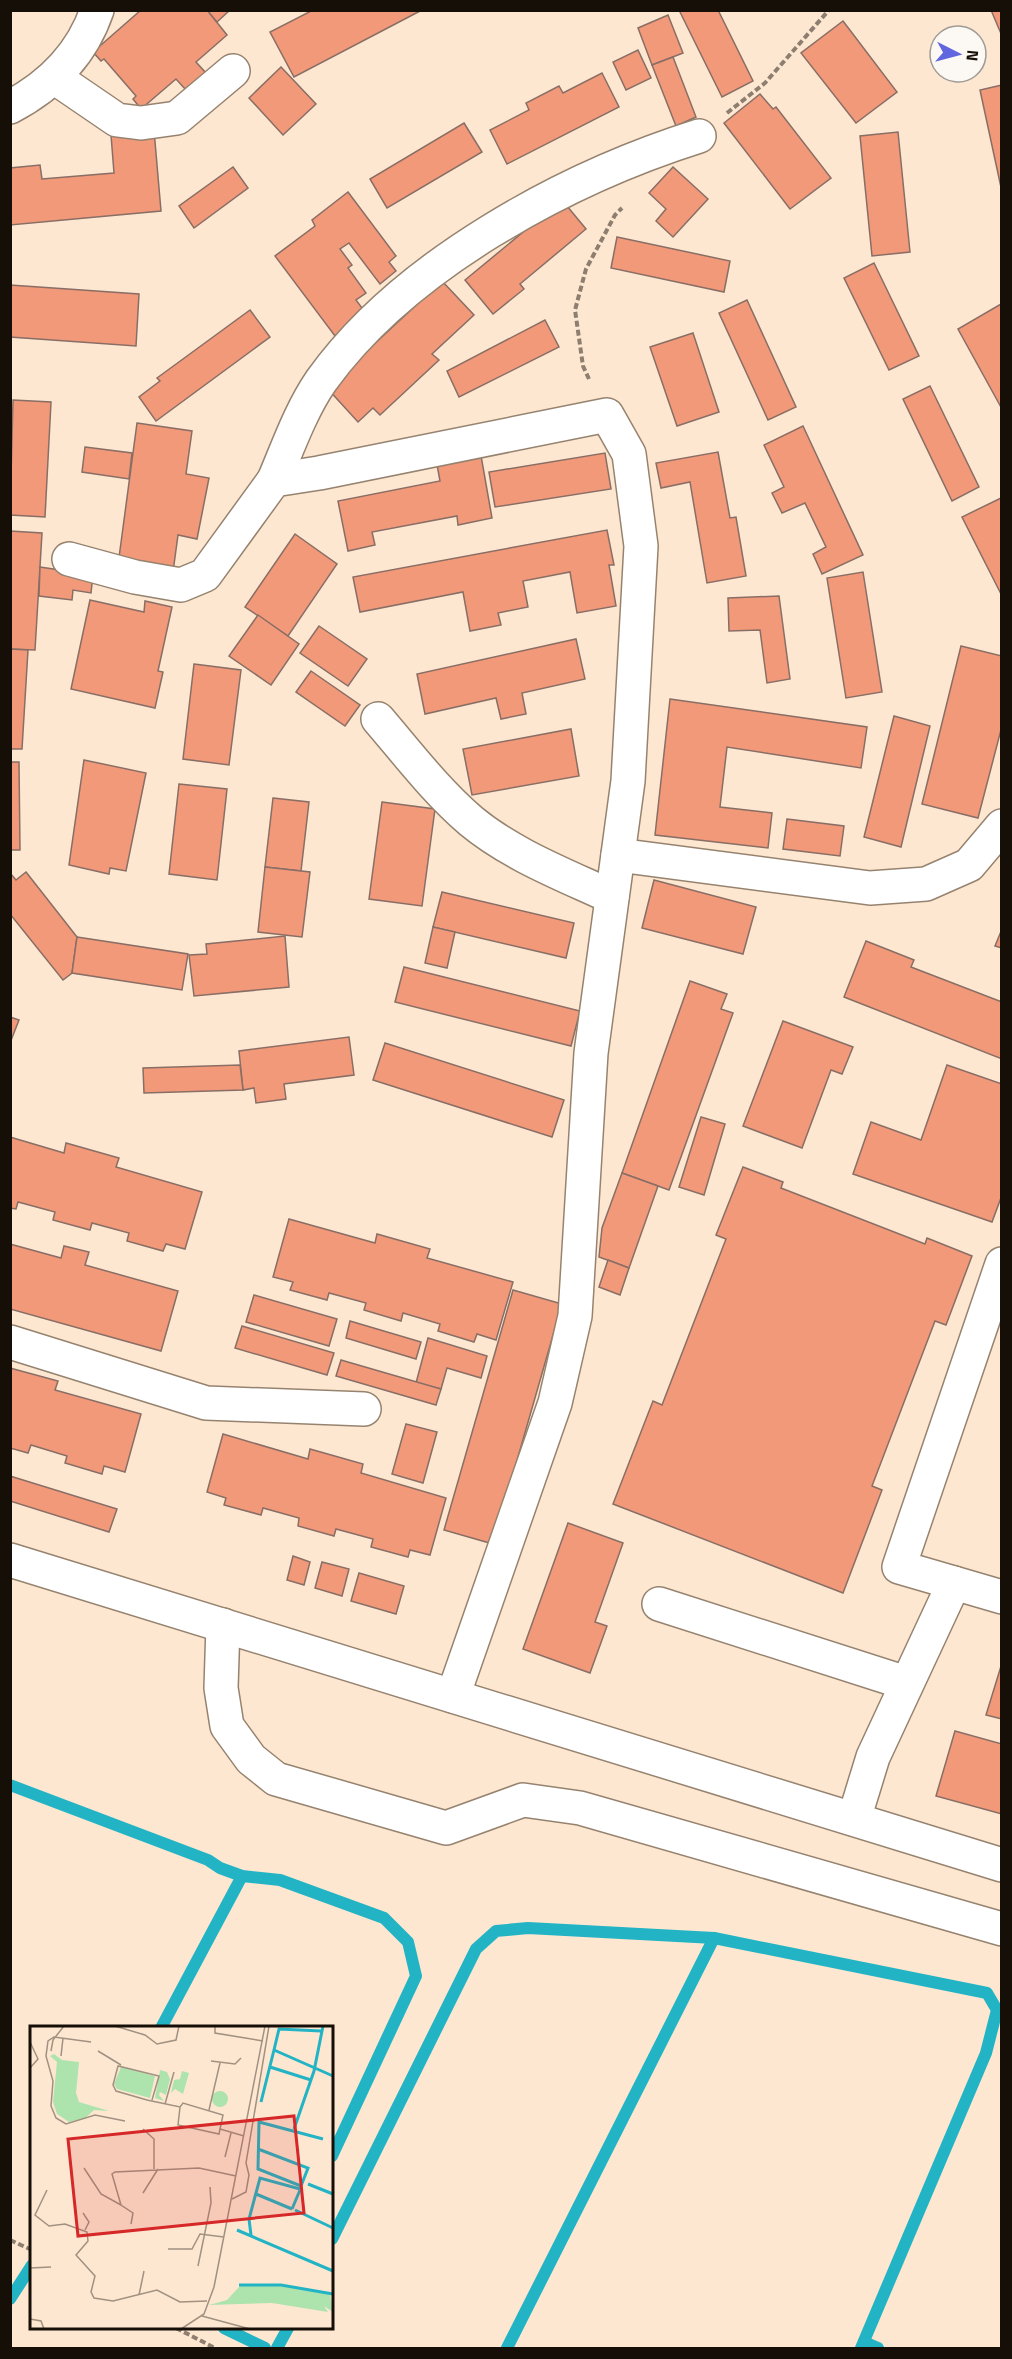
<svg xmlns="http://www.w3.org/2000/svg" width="1012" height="2359" viewBox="0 0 1012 2359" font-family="'Titillium Web',sans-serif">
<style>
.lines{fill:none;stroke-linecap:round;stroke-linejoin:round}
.stream{stroke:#22b4c5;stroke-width:12}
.building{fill:#f2997a;stroke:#896e65;stroke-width:1.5}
.minor-casing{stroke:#96836f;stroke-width:36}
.path{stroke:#8d7e6f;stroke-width:4;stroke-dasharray:6 3;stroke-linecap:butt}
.minor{stroke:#fff;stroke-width:33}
.inset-river{fill:none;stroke:#22b4c5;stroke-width:3}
.inset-road{fill:none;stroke:#a19181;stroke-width:1.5}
.view{fill:#d62828;fill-opacity:0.15;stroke:#d62828;stroke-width:3}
.inset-edge{fill:none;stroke:#160f08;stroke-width:3}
</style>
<rect width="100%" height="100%" fill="#fde7d1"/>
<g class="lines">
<g class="stream">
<polyline points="10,1785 208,1860 220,1868 242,1876 280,1880 384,1918 408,1942 416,1976 332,2156"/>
<polyline points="161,2028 242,1876"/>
<polyline points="332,2239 476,1949 496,1931 528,1928 714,1938 987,1993 997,2010 986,2053 861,2348"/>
<polyline points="10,2299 32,2265"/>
<polyline points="224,2328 265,2348"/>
<polyline points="864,2342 878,2348"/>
<polyline points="277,2348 288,2328"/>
<polyline points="507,2348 714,1938"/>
</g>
</g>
<g class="building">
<polygon points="141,10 207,10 227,35 196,62 206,73 186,90 176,79 141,109 133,99 136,96 104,59 101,61 93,52"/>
<polygon points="207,10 230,10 217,22"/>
<polygon points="313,10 422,10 294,77 270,32"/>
<polygon points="679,10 718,10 753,81 722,97"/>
<polygon points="991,10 1002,10 1002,36"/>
<polygon points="668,15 683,53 652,65 638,28"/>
<polygon points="843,21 897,92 856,123 801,53"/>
<polygon points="638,50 651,78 626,90 613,62"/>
<polygon points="673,57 696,117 676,126 652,65"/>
<polygon points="281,67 316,104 283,135 249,98"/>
<polygon points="602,73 619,107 507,164 490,130 529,110 526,103 559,86 563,93"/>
<polygon points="1002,85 1002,192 980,90"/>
<polygon points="760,94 773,109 776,107 831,178 790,209 724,123"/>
<polygon points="464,123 482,152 387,208 370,179"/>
<polygon points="154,130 161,211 10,225 10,168 40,165 42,179 114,173 111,135"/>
<polygon points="898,132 910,252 872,256 860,136"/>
<polygon points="233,167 248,188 194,228 179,206"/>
<polygon points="673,167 708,199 673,237 656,221 666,209 649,193"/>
<polygon points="348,192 396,256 389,262 396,271 380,284 349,243 340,249 352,265 348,268 366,293 356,300 365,312 335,336 275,256 315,226 312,220"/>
<polygon points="562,200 586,229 520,284 524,289 493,314 465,280"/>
<polygon points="617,237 730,261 724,292 611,268"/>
<polygon points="874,263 919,356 889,370 844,278"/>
<polygon points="442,281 474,315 432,354 439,360 380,415 373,408 358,422 327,388"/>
<polygon points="10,285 139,294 136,346 10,337"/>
<polygon points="747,300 796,407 768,420 719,313"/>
<polygon points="1001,304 1002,304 1002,409 958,329"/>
<polygon points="250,310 270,337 156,421 139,397 160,381 157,378"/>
<polygon points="545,320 559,347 459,397 447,371"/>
<polygon points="693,333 719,412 677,426 650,347"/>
<polygon points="930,386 979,487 952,501 903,399"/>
<polygon points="13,400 51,402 45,517 10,515"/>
<polygon points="137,423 192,431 186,474 209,478 197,539 178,535 173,572 118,565"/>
<polygon points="803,426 863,555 822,574 813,554 826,547 805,503 782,513 772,493 784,487 764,445"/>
<polygon points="85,447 132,453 129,479 82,472"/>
<polygon points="480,450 492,518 458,525 457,516 372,532 375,545 348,551 338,501 440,481 436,459"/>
<polygon points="718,452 730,518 736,517 746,576 707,583 690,482 661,488 656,463"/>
<polygon points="605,453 611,489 495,507 489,472"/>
<polygon points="1001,498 1002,500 1002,596 962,517"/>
<polygon points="607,530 614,565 609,565 616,606 577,613 570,572 523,581 528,607 498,613 501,625 470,631 463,592 360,612 353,577"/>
<polygon points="10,531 42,533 35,650 10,649"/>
<polygon points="295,534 337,564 288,636 245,607"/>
<polygon points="40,567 93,575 91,593 73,590 72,600 39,596"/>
<polygon points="863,572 882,692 846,698 827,578"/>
<polygon points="779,596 790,679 767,683 760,630 729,631 728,598"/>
<polygon points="90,600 144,612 145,601 172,607 158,671 163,672 155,708 71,689"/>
<polygon points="258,615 299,644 271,685 229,656"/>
<polygon points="319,626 367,659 348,686 300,653"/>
<polygon points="576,639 585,679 522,693 526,714 501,719 496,698 425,714 417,674"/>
<polygon points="961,646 1002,656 1002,726 978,818 922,804"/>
<polygon points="10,649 28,650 22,749 10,749"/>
<polygon points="194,664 241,670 229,765 183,759"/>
<polygon points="311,671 360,705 345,726 296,692"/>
<polygon points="670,699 867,727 861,768 727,747 720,807 772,813 768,848 655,835"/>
<polygon points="894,716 930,726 901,847 864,837"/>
<polygon points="571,729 579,776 472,795 463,749"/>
<polygon points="84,760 146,773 126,871 110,868 109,874 69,865"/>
<polygon points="10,762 19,762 20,850 10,850"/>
<polygon points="179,784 227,789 217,880 169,874"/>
<polygon points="273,798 309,802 301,871 265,867"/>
<polygon points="382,802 435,809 422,906 369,899"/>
<polygon points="787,819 844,826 840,856 783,849"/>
<polygon points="265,867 310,872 302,937 258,932"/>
<polygon points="26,872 77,937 72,973 63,980 10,914 10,873 16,880"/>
<polygon points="654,880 756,907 743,954 642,928"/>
<polygon points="442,892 574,923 566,958 433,927"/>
<polygon points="433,927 455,932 447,968 425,963"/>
<polygon points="1002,929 1002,948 995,946"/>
<polygon points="285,936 289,987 194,996 189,955 207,954 206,944"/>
<polygon points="77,937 188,954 182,990 72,973"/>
<polygon points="866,941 914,960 911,967 1002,1002 1002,1059 844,997"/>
<polygon points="404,967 580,1011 571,1046 395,1002"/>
<polygon points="690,981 727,994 721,1009 733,1013 669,1190 622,1173"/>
<polygon points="10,1017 19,1020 10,1043"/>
<polygon points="783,1021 853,1047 842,1074 831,1070 802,1148 743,1126"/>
<polygon points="349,1037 354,1075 284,1084 286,1099 256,1103 254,1088 243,1090 239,1051"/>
<polygon points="385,1043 564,1100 552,1137 373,1080"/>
<polygon points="240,1065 243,1090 144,1093 143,1068"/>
<polygon points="947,1065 1002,1084 1002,1195 992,1222 853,1174 871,1122 921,1140"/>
<polygon points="701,1117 725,1124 704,1195 679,1187"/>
<polygon points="10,1137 64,1153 66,1143 119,1158 116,1167 202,1192 185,1249 166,1244 163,1251 127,1241 129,1233 92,1223 90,1230 53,1220 55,1212 18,1202 16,1209 10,1208"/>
<polygon points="743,1167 783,1182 781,1188 925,1244 927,1238 972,1256 946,1325 935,1321 872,1486 882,1490 843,1593 613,1504 653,1401 662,1405 726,1239 716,1235"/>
<polygon points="622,1173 658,1186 629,1268 599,1257 602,1228"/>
<polygon points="289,1219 375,1243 377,1234 430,1249 427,1258 513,1282 496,1340 477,1334 474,1342 438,1331 440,1324 403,1313 401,1321 364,1310 366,1303 329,1293 327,1300 290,1290 293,1282 273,1277"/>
<polygon points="10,1244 61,1258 64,1246 89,1252 85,1265 178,1291 161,1351 10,1309"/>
<polygon points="608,1260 629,1268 620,1295 599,1287"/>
<polygon points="513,1290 562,1304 493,1544 444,1530"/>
<polygon points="254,1295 337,1319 329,1346 246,1322"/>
<polygon points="350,1321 421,1342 416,1359 346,1338"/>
<polygon points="242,1326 334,1353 327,1375 235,1348"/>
<polygon points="428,1338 487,1356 481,1378 447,1368 441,1389 416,1383"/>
<polygon points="341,1360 441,1389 436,1405 336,1376"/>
<polygon points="10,1368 58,1381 55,1390 141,1414 125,1472 104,1466 102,1474 65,1463 67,1456 31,1445 28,1453 10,1448"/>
<polygon points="406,1424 437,1432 423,1483 392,1474"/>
<polygon points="223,1434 308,1459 310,1449 363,1464 361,1473 446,1498 430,1555 410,1550 408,1557 371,1547 373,1539 336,1529 334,1536 298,1526 299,1518 263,1508 261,1515 224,1505 226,1498 207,1492"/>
<polygon points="10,1476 117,1509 109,1532 10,1501"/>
<polygon points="568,1523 623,1543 595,1622 607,1626 590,1673 523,1649"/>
<polygon points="293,1556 310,1562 304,1585 287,1580"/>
<polygon points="322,1562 349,1569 342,1596 315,1588"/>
<polygon points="359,1573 404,1586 396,1614 351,1601"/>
<polygon points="1002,1663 1002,1719 986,1715"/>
<polygon points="955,1731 1002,1744 1002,1814 936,1796"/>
</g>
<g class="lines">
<defs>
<g id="minor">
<polyline points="54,77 117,120 141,123 177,118 233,71"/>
<path d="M10 107C50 86 82 54 97 10"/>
<path d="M274 480C288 447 301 410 321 381 404 265 566 178 699 136"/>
<polyline points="69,559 135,577 181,585 205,575 274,480 319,473 607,415 629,454 641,546 628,781 591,1053 575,1316 555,1403 453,1696"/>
<path d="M378 719C408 754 436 791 471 821 512 855 565 875 612 897"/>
<polyline points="618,855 870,888 926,884 969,865 1002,826"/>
<polyline points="10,1342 206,1403 364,1409"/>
<polyline points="10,1560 1002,1865"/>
<polyline points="954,1583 899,1567 1002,1264"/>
<polyline points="659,1604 906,1683"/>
<polyline points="223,1625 221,1688 227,1726 251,1759 276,1779 446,1828 523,1800 580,1808 1002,1929"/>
<polyline points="854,1819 873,1757 954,1583 1002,1597"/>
</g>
</defs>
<use href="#minor" class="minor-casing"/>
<g class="path">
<polyline points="727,113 765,83 829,10"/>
<polyline points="589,379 583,366 575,310 586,269 615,215 622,208"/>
<polyline points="10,2240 32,2250"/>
<polyline points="176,2328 215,2348"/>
</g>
<use href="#minor" class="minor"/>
</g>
<g transform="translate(30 2026)">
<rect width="303" height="303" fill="#fde7d1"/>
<path d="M24 28 32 34 49 36 46 67 49 76 79 85 64 84 55 92 39 96 27 88 23 76 27 36 20 30ZM91 41 125 50 120 72 87 63 84 58ZM130 44 137 46 140 53 136 69 130 66 129 69 134 75 125 72ZM152 45 159 47 153 68 145 63 141 67 144 54 150 53ZM182 73a8 8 0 1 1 16 0a8 8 0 1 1-16 0ZM210 260H250L300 268 303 286 294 280 298 286 242 277 179 279 197 274Z" fill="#ade3ad"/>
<path class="inset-river" d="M244 24 249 3 291 5M240 41 281 54M231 76 244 24 303 50M264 103 284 45 293 0M228 123 278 142 271 160M278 158 303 168M271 160 228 143 229 96 293 113M226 168 262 183M262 183 270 164M265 184 303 202M207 204 303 245M221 209 219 193 230 152 270 163M209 259H251L303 268"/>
<path class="inset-road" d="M85 0 115 9 127 18 146 14 149 0M185 0V7L233 15M0 16 8 33 0 42M61 16 24 11 18 15 16 30 23 55 21 80 26 92 36 98 65 89 95 95M21 25 23 14 34 0M68 25 91 39M31 30 33 12M181 35 205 38 211 32M122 74 129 50 88 40 83 59 86 65 117 74 150 81 153 77 193 89 190 103 214 110M135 78 144 46M150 81 148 99 189 108 190 103M179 84 190 37M113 103 124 113V143M195 131 201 107M54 142 71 168 91 179M17 164 5 189 19 200 35 198 57 206 58 215 46 229 65 250 61 266 64 272 83 275 127 264 150 276 177 275M113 167 128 143M202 173 216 166 219 149 216 137 239 0M53 187 59 196 55 204M101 198 103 187 91 179 82 148 85 146 169 142 206 150M138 223H162L170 208 194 211M168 240 181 177 180 161M0 242 21 241M109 269 114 245M172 290 220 303M0 293 11 295 14 303M151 303 174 288 184 261 235 0"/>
<path class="view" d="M264 90 274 187 48 210 38 113Z"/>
<rect width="303" height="303" class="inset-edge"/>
</g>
<rect width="1012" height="2359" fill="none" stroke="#160f08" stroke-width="24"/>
<g transform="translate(958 54) rotate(96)"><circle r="28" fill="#fcf8f3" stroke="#a09b95" stroke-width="1.5"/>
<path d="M0-4.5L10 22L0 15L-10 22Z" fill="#6066df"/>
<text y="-9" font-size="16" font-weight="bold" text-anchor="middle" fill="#160f08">N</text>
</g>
</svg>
